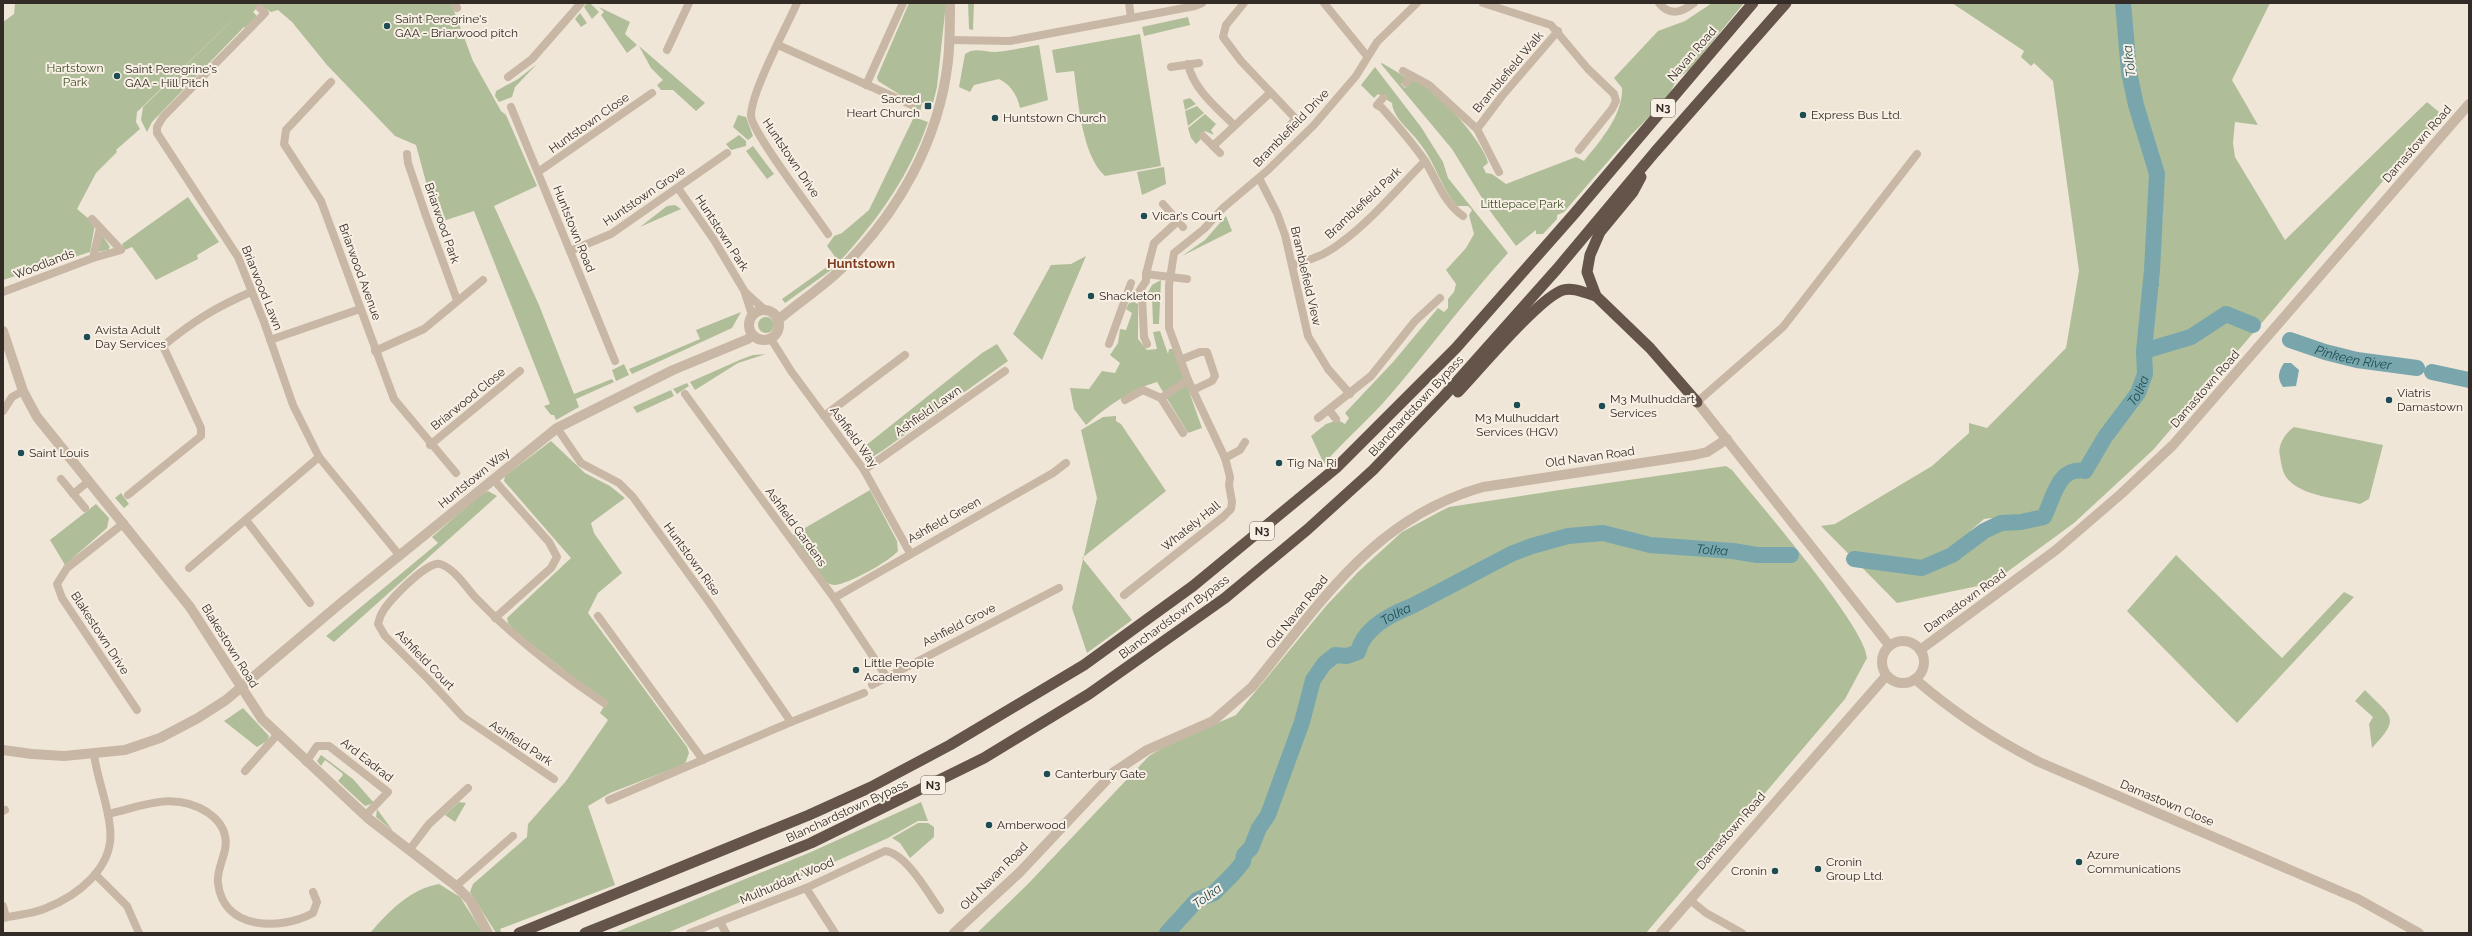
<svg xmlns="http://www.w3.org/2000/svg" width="2472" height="936" viewBox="0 0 2472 936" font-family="Raleway,sans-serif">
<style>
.green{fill:#afbe99;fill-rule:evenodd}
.water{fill:#78a6ac}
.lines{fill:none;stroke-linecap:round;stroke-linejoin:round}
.stream{stroke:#78a6ac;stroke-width:2.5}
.river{stroke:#78a6ac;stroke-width:16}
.minor{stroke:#c8b7a5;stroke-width:8}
.tertiary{stroke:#c8b7a5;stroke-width:10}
.trunk{stroke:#64544a;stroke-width:11}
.poi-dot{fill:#1d4c53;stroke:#f8f0e4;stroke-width:1.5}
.labels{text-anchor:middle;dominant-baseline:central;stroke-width:4;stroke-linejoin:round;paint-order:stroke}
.shield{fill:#f8f0e4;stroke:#6e665f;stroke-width:1}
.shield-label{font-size:11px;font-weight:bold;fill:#332b26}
.poi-label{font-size:12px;fill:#332b26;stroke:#f8f0e4;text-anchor:start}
.street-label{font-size:12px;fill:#332b26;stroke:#f8f0e4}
.park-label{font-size:12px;fill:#40512b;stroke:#f8f0e4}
.water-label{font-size:13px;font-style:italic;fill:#1d4c53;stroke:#f8f0e4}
.neighbourhood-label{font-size:13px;font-weight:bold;fill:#803e22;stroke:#f8f0e4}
</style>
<rect width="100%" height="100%" fill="#f0e6d8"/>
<g class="green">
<polygon points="15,3 451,3 473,61 501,111 506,115 537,186 494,206 539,305 574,394 612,379 614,382 576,399 579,407 556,420 554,415 551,415 544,406 550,404 474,211 437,223 416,145 395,136 327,65 292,22 278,10 271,12 260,5 253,12 257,16 245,28 244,27 152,122 147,132 141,120 143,107 249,4 137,112 136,122 140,129 116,150 117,152 96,173 77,209 95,224 90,252 3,280 3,22 14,14"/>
<polygon points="587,3 590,3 599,12 592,19 584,7"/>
<polygon points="909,3 946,3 937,87 933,103 922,103 919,117 911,113 915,104 878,81 877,77"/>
<polygon points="968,3 974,3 973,30 969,29"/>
<path d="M1712 3H1744L1689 70 1677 79 1671 91 1656 110 1631 135 1564 212 1557 215V219L1543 234H1536V230L1516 246 1490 211 1452 149 1381 64 1382 63 1407 78 1401 84 1405 88 1412 81C1430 79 1485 144 1488 163L1483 167 1486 173 1492 174 1506 184 1576 157 1584 161C1601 140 1623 115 1622 88L1614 78 1658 31 1685 21Z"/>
<path d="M1952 3H2118L2137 126 2155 176 2141 379 2135 393 2106 433 2146 390 2149 353 2153 338 2163 211 2162 169 2144 119 2129 27 2128 3H2270L2232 80 2258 125 2235 122 2233 143 2235 157 2285 240 2427 102 2444 116 2419 139 2153 450 2074 523 1992 583 1897 603 1821 526 1835 524 1932 466 1969 433V423L1987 428 2066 348 2079 271 2053 81 2034 63 2031 66 2021 57 2024 51ZM1992 518V519L1969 532 1984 519Z"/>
<polygon points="599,7 630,22 625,34 637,45 627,53 601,15 604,12"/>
<polygon points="580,13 587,23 581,27 575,19"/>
<polygon points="1188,17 1190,25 1144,36 1142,27"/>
<path d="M1140 34 1161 166 1105 176C1082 156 1078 100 1074 71L1056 73 1052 50Z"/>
<path d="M1039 45 1048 100 1020 108C1017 95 1011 85 999 79L974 85 970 92 959 87 965 54C975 47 983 52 995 52 1009 51 1025 47 1039 45Z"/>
<polygon points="639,46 705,103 696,111 673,90 661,90 657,85 663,80 651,68"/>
<polygon points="537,64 515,87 512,97 499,102 495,96 496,91 518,79"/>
<path d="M1375 67 1421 127 1443 162 1448 178 1508 253C1467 298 1431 347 1391 394 1371 418 1345 439 1324 464L1311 436 1326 424 1338 420 1345 424 1349 418 1345 413 1394 361 1438 308 1444 312 1448 308V299L1454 292 1456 284 1446 270 1466 248 1474 234 1469 215 1472 210 1468 206H1457C1441 188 1436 164 1421 145 1412 131 1393 119 1392 103L1378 94 1374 98 1361 85Z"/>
<polygon points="1190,98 1196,104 1185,110 1183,100"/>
<polygon points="1197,106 1204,113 1188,126 1185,111"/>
<polygon points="1205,114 1216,124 1211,130 1214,135 1205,131 1199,137 1201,139 1196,144 1191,138 1188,128"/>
<polygon points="738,115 746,117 753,136 748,140 733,127"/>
<path d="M914 117 928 122C909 176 878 220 839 262L827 246 834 236 842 233 869 210Z"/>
<polygon points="739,135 746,141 746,146 731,150 726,144"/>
<polygon points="753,146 774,174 767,179 746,151"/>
<polygon points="1164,167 1166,184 1142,195 1137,172"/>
<polygon points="188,197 219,242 197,255 198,259 156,280 132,247 125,250 122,244"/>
<polygon points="675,205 681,209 640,227 667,206"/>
<polygon points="1226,216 1232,231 1182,256 1205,240"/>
<polygon points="102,235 110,247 108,250 96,252"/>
<polygon points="1086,256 1042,360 1013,334 1051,265 1071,264"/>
<polygon points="831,264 834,268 785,303 782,299"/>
<polygon points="1161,280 1159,324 1153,324 1152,297 1146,296 1152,285"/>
<path d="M1134 302 1138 304V339L1147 350 1157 349 1153 332 1160 331 1168 354 1169 349H1174L1202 428 1188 433 1157 382C1130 390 1107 406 1086 425L1074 409 1070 388 1089 389 1102 371 1115 373 1120 363 1110 355 1118 343 1120 329 1126 330 1132 313 1126 309 1129 303Z"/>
<polygon points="741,312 732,328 632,374 629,369 700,339 696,330"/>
<circle cx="766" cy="325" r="8"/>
<polygon points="997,344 1008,361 882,451 869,459 860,450 982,353"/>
<polygon points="766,354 738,363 695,390 690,382 742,359 753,355"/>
<polygon points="624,364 629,375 616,381 612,370"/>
<polygon points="687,383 689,386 677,394 673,389"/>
<polygon points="671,390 674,396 637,413 633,407"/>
<polygon points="1116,416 1116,421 1121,424 1166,491 1082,558 1132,620 1087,653 1072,608 1097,498 1081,430 1103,417"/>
<path d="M2294 427 2383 445 2369 499 2360 504C2338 498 2301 497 2286 477 2282 471 2281 462 2280 456 2277 446 2285 433 2294 427Z"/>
<polygon points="551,441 585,473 610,486 625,498 591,523 594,533 622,573 598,593 588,613 687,747 689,753 685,764 610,793 588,806 615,885 500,929 501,932 496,933 470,892 473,884 527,837 528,824 566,781 608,720 600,713 606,703 516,632 508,623 507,618 571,558 504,481 505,476"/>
<path d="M1726 466 1732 470C1757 501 1866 627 1867 658L1845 699 1646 933H977L1027 885 1149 756 1169 744 1236 715 1326 606 1358 572 1402 532 1441 511 1449 507 1573 488Z"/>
<path d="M870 490 897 541 898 551C890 561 848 584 835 585 832 585 829 584 826 582L793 535Z"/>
<polygon points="488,491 497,496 334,642 326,636 438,543 432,537 479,496"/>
<polygon points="121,493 129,504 124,508 115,498"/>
<polygon points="96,504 109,518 107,528 65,565 50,540"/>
<polygon points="2176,555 2282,658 2344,592 2354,597 2237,723 2127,611"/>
<path d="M2365 690C2391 717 2402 717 2372 748L2369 724 2373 717 2355 701Z"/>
<polygon points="243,708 269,736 267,741 257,747 224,721"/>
<polygon points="321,755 353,779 374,803 365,806 338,781 343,775 342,773 325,760 321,766 317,761"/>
<polygon points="459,802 466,803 455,822 445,815"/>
<polygon points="921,802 928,821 918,821 888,838 823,867 667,933 614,933 811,852"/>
<polygon points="377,809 393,831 376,817"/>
<polygon points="918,823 928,823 934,827 934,837 910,858 900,843 892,838"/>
<path d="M439 884 460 897 483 933H370C389 911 410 889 439 884Z"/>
</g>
<path class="water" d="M2284 363H2291L2299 370 2296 386 2283 387C2277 378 2278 372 2284 363Z"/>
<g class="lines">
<polyline class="stream" points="2151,284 2158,285"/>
<g class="river">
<path id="s1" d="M2290 340 2325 352 2357 360 2417 368"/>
<polyline points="2144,351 2191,337 2226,314 2253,325"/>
<polyline points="2432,372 2469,380"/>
<path id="s2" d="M1854 559 1922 568 1952 555 1984 531 2001 523 2021 522 2044 517C2054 497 2058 466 2085 471L2105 437 2138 393 2145 374 2144 351 2152 270 2157 174 2136 105 2129 72 2123 3"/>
<path id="s3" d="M1167 933 1197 900 1214 893 1233 874 1243 862 1244 855 1251 848 1259 828 1268 815 1302 722 1313 680 1324 664 1335 655 1347 656 1358 652C1363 629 1391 614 1412 606L1511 554 1532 546 1568 536 1603 533 1650 545 1733 551 1757 555H1791"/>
</g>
<g class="minor">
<polyline points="455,3 457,8"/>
<path d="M797 3C786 28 751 92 751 116 752 133 815 214 828 234"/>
<polyline points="1129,3 1131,17"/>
<polyline points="1244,3 1226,25 1223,37 1241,61 1296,119 1290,125"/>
<polyline points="1324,3 1367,56"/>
<polyline points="1483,3 1551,25 1588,69 1614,94 1616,101 1612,109 1579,150"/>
<path d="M1659 3C1670 17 1682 12 1694 3"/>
<polyline points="260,8 265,13 163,117 157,127 157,133 238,257 264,322 293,405 319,457 400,556"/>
<polyline points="949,40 1010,41 1195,6 1202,3"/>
<polyline points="778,45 912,105"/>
<polyline points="667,50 689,3"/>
<path d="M1188 64C1194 90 1216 107 1234 125"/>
<polyline points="1171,67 1199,63"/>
<polyline points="1403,71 1429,85 1477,129 1499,172"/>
<polyline points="508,77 532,59 581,3"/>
<polyline points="331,82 286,130 284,144 321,201 394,399 456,473"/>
<polyline points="1406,83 1412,76"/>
<polyline points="866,85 903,3"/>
<path d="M1383 98 1377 105 1382 108C1397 125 1412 142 1425 161 1437 180 1444 203 1463 216"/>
<polyline points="511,107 615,361"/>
<polyline points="1477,129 1502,96 1558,31"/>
<polyline points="1203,136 1220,153"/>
<polyline points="1213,146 1270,93"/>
<polyline points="407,154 408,163 425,213 457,300"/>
<polyline points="538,172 652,93"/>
<polyline points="1259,178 1277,213 1285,235 1308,336 1328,369 1350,394"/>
<polyline points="678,188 714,240 745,292 765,310"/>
<polyline points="1163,204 1183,227"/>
<polyline points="92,219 121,250 93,258"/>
<polyline points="570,251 611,234 727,153"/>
<path d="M1292 265C1306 261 1320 257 1332 249 1367 226 1396 190 1425 161"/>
<polyline points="1146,274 1154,243 1178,221"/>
<polyline points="3,292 93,258 100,228"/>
<polyline points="745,293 752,315"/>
<polyline points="771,339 791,371 864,470 910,553"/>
<polyline points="270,340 360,309"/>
<polyline points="1109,344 1131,283"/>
<polyline points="1147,344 1144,337 1142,297 1138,293 1146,281 1146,274 1187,279"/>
<polyline points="375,351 424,329 483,280"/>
<polyline points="1180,360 1200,352 1207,352 1215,376 1212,381 1193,390"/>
<polyline points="685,394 834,598 886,676"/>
<polyline points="1161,398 1183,433"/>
<polyline points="1125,400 1143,390 1161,398 1188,380"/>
<polyline points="1697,402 1783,327 1917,154"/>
<polyline points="1329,410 1336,419"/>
<polyline points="3,411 12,397 23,391"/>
<polyline points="824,416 905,355"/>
<polyline points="1318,418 1371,376 1415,321 1440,298"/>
<polyline points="557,428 581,463 619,483 633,497 711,605 791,722"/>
<polyline points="430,445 520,371"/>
<polyline points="1225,458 1240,450 1245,442"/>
<polyline points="864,470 1005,371"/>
<polyline points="61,479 85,508"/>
<polyline points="493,479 549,542 557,557 551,568 495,618"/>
<polyline points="73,494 89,481"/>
<path d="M128 495 201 436V428L163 346C192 322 216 307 251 292"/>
<polyline points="246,520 310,603"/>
<polyline points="124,523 67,568 57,584 62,598 137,710"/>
<polyline points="189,568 319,457"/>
<polyline points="1124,595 1223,517 1231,509 1232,502 1229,485 1230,477 1225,458 1188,380 1169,328 1169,285 1174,253 1204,229 1223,208 1268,170 1314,125 1356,76 1377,42 1417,3"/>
<polyline points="834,598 1053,473 1066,463"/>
<polyline points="598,616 703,760"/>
<polyline points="872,685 1059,588"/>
<polyline points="306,762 317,746 329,746 388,792 366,815"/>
<polyline points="245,771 277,735"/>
<path d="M554 779 463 717 429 680 385 636 378 624C379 621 380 616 382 613 388 601 428 560 440 564 454 568 466 587 475 597 514 638 557 671 604 703"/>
<polyline points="609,800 791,722 864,693"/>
<polyline points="3,811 5,810"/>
<path d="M108 814C144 806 173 791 207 812 216 818 223 825 225 836 229 852 216 867 218 883 223 930 280 931 313 913L317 902 313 892"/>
<polyline points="410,849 429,824 468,788"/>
<polyline points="95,874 127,906 139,933"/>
<polyline points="456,886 513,836"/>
<polyline points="806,888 835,933"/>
<polyline points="1690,900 1706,913 1742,933"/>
<polyline points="3,906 6,917"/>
<path d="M3 918C17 915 31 914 44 909 78 896 115 867 110 828 108 803 97 779 94 754"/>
<polyline points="720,922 726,933"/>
<path d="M690 933 806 888 885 851C906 853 928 893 940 910"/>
</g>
<g class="tertiary">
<circle cx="764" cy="325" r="15"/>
<path d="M778 320C799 302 823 287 842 268 899 212 939 140 948 61 950 42 950 22 950 3"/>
<polyline points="3,331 23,391 37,417 190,607 262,719 369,819 456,886 470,900 488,933"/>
<polyline points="1697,402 1889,645"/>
<circle cx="1903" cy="662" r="21"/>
<polyline points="1920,650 2056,550 2121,494 2173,445 2469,104"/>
<path d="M1915 679C1953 712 1994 739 2039 762L2358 899 2419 933"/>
<polyline points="3,750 32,754 64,756 125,750 160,738 198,718 226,700 342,602 557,428 673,370 748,339 752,335"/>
<path d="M954 933 1019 873 1114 772 1147 750 1213 721 1252 687C1321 603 1373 518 1483 487L1694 455 1707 452 1727 439"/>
<polyline points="1661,933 1886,676"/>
</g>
<g class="trunk">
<polyline points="1641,177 1633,192 1600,232 1590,255 1587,272 1596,296 1650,348 1697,402"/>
<path d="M1458 392C1478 371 1540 297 1563 290 1574 287 1585 293 1596 296"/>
<polyline points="519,933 809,815 871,787 950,745 1084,665 1193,586 1336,468 1456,348 1574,214 1753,3"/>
<polyline points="585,933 811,843 984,758 1089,694 1225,598 1308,529 1373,470 1444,396 1557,269 1655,152 1786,3"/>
</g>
</g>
<g class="poi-dot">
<circle cx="387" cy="26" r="4"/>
<circle cx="117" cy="76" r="4"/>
<rect x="924" y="102" width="8" height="8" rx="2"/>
<circle cx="1803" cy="115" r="4"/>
<circle cx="995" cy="118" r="4"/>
<circle cx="1144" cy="216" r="4"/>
<circle cx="1091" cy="296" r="4"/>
<circle cx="87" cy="337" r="4"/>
<circle cx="2389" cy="400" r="4"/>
<circle cx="1517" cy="405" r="4"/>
<circle cx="1602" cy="406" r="4"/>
<circle cx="21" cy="453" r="4"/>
<circle cx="1279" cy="463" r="4"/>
<circle cx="856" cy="670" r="4"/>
<circle cx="1047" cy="774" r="4"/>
<circle cx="989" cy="825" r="4"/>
<circle cx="2079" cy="862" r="4"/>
<circle cx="1818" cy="869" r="4"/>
<circle cx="1775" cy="871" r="4"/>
</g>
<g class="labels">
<g class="shield">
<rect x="1651" y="99" width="24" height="18" rx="3"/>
<rect x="1250" y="522" width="24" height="18" rx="3"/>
<rect x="921" y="776" width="24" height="18" rx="3"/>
</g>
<g class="shield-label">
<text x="1663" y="108">N3</text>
<text x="1262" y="531">N3</text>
<text x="933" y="785">N3</text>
</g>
<g class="poi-label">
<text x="395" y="19">Saint Peregrine's<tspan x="395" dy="14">GAA - Briarwood pitch</tspan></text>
<text x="125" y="69">Saint Peregrine's<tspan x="125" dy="14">GAA - Hill Pitch</tspan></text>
<text x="920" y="99" text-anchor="end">Sacred<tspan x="920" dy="14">Heart Church</tspan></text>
<text x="1811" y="115">Express Bus Ltd.</text>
<text x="1003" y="118">Huntstown Church</text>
<text x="1152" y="216">Vicar's Court</text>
<text x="1099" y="296">Shackleton</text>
<text x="95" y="330">Avista Adult<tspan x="95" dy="14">Day Services</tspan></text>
<text x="2397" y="393">Viatris<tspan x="2397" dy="14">Damastown</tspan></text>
<text x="1610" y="399">M3 Mulhuddart<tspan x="1610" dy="14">Services</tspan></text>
<text x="1517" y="418" text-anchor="middle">M3 Mulhuddart<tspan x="1517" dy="14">Services (HGV)</tspan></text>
<text x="29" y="453">Saint Louis</text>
<text x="1287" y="463">Tig Na Ri</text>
<text x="864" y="663">Little People<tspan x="864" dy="14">Academy</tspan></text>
<text x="1055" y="774">Canterbury Gate</text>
<text x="997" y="825">Amberwood</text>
<text x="2087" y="855">Azure<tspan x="2087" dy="14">Communications</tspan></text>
<text x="1826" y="862">Cronin<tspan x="1826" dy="14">Group Ltd.</tspan></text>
<text x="1767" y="871" text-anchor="end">Cronin</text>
</g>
<g class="street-label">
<text transform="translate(1692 54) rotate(-49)">Navan Road</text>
<text transform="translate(1508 72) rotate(-50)">Bramblefield Walk</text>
<text transform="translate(589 123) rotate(-35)">Huntstown Close</text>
<text transform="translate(1291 128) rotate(-46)">Bramblefield Drive</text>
<text transform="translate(2417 144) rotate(-49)">Damastown Road</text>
<text transform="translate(791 158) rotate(56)">Huntstown Drive</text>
<text transform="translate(644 196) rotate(-34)">Huntstown Grove</text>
<text transform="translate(1363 203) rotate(-43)">Bramblefield Park</text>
<text transform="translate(442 223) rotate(71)">Briarwood Park</text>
<text transform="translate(574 229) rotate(68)">Huntstown Road</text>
<text transform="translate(722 233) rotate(57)">Huntstown Park</text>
<text transform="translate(44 264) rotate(-21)">Woodlands</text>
<text transform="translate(360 272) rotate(70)">Briarwood Avenue</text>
<text transform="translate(1306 276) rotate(77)">Bramblefield View</text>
<text transform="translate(262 288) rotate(68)">Briarwood Lawn</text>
<text transform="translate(2205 389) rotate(-49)">Damastown Road</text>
<text transform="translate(468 399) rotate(-39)">Briarwood Close</text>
<text transform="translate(1416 406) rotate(-47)">Blanchardstown Bypass</text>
<text transform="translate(928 411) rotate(-35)">Ashfield Lawn</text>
<text transform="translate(854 437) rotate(54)">Ashfield Way</text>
<text transform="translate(1590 457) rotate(-8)">Old Navan Road</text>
<text transform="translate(474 478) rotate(-39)">Huntstown Way</text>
<text transform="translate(944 520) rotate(-29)">Ashfield Green</text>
<text transform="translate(1191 526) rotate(-39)">Whately Hall</text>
<text transform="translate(796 527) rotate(54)">Ashfield Gardens</text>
<text transform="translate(692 559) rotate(54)">Huntstown Rise</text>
<text transform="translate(1965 601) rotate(-36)">Damastown Road</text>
<text transform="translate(1297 612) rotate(-51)">Old Navan Road</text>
<text transform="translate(1174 617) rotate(-36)">Blanchardstown Bypass</text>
<text transform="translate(959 625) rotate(-27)">Ashfield Grove</text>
<text transform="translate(100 633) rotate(57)">Blakestown Drive</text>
<text transform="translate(230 646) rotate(58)">Blakestown Road</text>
<text transform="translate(425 660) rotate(46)">Ashfield Court</text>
<text transform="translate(521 743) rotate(33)">Ashfield Park</text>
<text transform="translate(367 760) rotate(38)">Ard Eadrad</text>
<text transform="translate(2167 803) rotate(23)">Damastown Close</text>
<text transform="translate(847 811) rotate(-25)">Blanchardstown Bypass</text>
<text transform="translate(1731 831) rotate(-49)">Damastown Road</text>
<text transform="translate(994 876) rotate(-45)">Old Navan Road</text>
<text transform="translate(787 881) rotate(-23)">Mulhuddart Wood</text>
</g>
<g class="park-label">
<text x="75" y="68">Hartstown<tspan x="75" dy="14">Park</tspan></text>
<text x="1522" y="204">Littlepace Park</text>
</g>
<g class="water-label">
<text transform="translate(2129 61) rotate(-97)">Tolka</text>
<text stroke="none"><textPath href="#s1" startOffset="66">Pinkeen River</textPath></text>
<text stroke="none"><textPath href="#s2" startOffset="368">Tolka</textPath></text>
<text stroke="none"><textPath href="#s3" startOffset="751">Tolka</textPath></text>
<text stroke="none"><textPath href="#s3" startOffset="415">Tolka</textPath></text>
<text transform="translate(1207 896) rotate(-36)">Tolka</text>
</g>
<g class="neighbourhood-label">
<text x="861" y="263">Huntstown</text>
</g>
</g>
<rect width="2472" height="936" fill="none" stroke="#332b26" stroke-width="8"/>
</svg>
